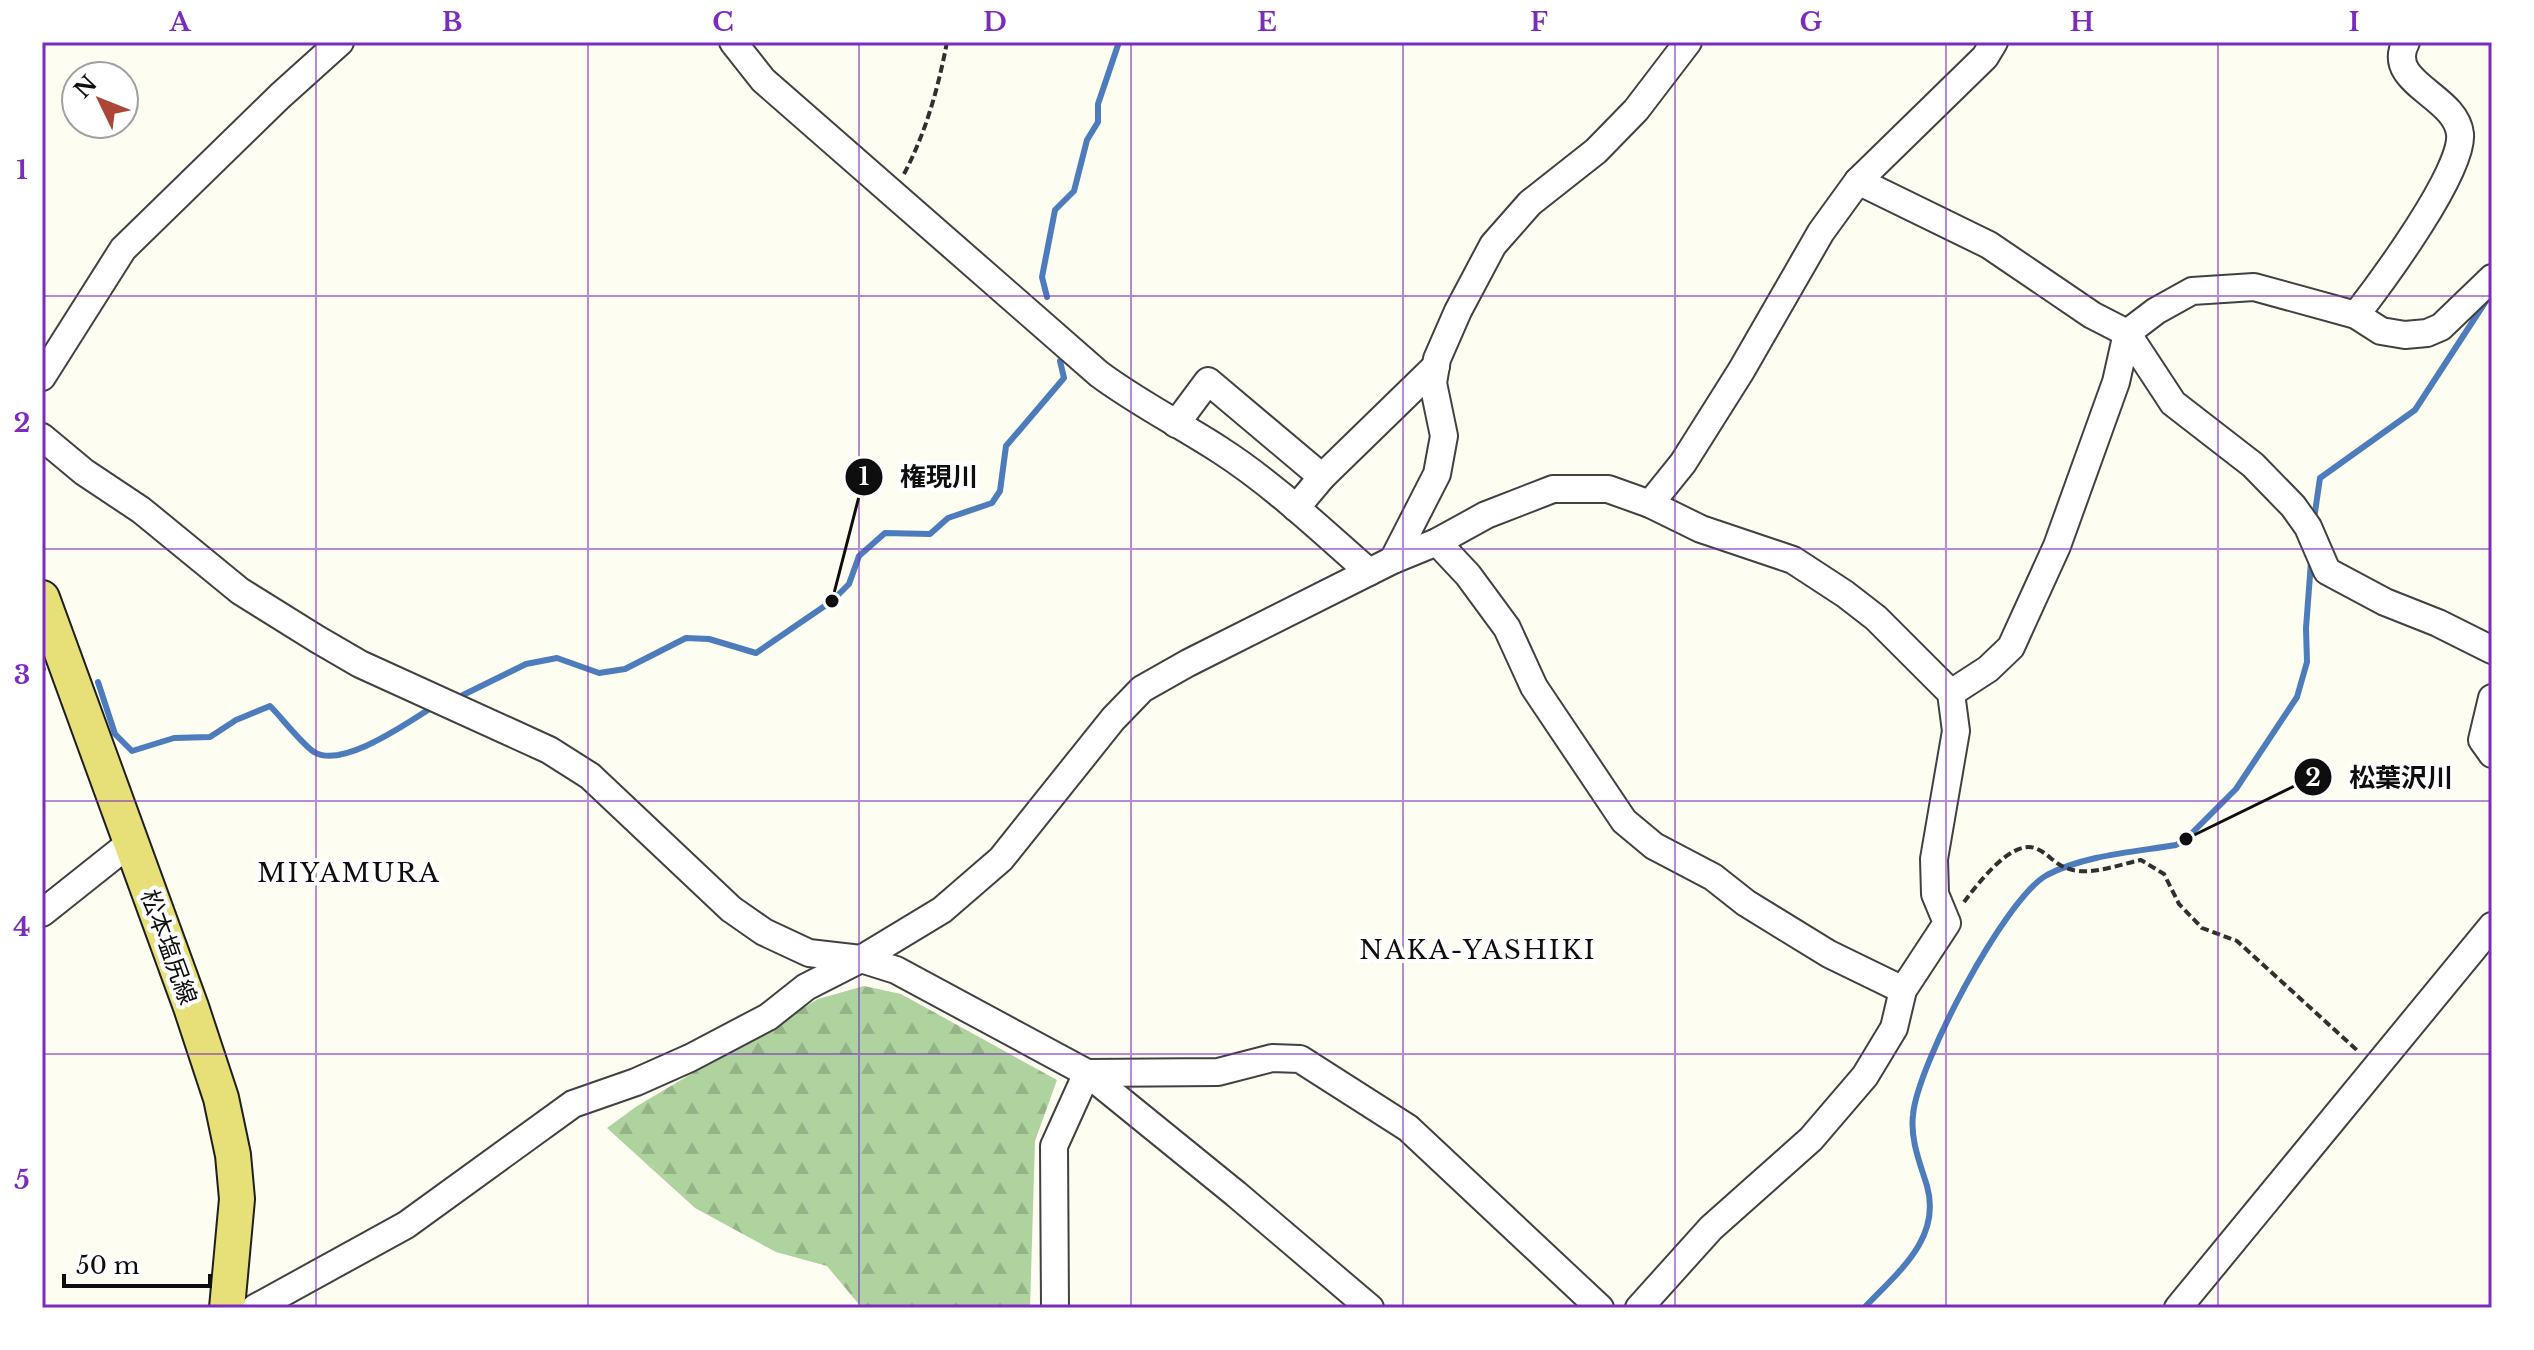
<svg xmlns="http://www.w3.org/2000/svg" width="2534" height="1350" viewBox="0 0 2534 1350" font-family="'Libre Baskerville','Noto Sans JP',serif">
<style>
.forest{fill:url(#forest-firs)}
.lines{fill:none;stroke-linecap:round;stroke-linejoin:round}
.stream{stroke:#4c7cbc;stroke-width:6}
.minor-casing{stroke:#414141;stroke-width:30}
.major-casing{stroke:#1f1f1f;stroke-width:38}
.path{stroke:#303030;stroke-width:4;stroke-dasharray:8 4;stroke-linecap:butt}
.minor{stroke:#fff;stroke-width:26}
.major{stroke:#e7df77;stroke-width:34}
.grid{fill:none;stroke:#7b2cbf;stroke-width:2;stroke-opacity:0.55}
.labels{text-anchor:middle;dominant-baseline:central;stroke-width:8;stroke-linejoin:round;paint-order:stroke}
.street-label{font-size:24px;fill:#0e0e0e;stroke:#fff}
.neighbourhood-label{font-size:26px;letter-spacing:2px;fill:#0e0e0e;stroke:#fff}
.leader{fill:none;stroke:#0e0e0e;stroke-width:3}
.callout-dot{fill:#0e0e0e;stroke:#fff;stroke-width:3}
.mark-label{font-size:24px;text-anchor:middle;font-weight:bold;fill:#fff}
.callout-label{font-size:26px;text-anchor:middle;font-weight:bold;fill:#0e0e0e;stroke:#fff;stroke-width:8;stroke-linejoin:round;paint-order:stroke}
.neatline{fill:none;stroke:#7b2cbf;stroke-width:3}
.grid-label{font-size:26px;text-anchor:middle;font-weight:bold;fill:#7b2cbf}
</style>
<defs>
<pattern id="forest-firs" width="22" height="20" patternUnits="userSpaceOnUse" patternTransform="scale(2)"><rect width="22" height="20" fill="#aed39f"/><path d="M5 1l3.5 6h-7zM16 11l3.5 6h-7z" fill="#94b488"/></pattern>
</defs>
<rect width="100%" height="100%" fill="#fdfdf1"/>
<polygon class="forest" points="864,986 901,994 1057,1080 1035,1141 1030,1308 862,1308 827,1266 776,1252 695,1208 607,1128 637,1106 818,999"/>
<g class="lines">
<g class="stream">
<polyline points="1047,297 1042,277 1055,210 1074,191 1087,140 1098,122 1098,104 1119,42"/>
<polyline points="2314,519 2320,478 2415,410 2486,301 2492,296"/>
<polyline points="42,668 43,669"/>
<path d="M98 682 115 734 132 751 174 738 210 737 236 720 270 706C283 719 300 742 314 752 341 769 404 725 428 710"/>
<polyline points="463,695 526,664 557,658 599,673 625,669 686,638 709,639 756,653 832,601 849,584 859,556 885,533 930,534 948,518 992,503 1000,491 1006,446 1064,378 1060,361"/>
<path d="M1864 1308C1897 1273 1942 1239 1927 1186 1920 1163 1910 1139 1913 1115 1917 1066 2004 899 2047 875 2085 855 2134 852 2176 845L2186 839 2236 789 2297 697 2307 662 2306 628 2311 562"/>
</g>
<defs>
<g id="minor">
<path d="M733 42 763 80 1099 374C1138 403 1180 424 1220 450 1273 484 1321 530 1369 572"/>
<polyline points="1858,181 1989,245 2092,315 2127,333 2173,403 2253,465 2293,506 2308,527 2327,571 2385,602 2438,623 2492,650"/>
<path d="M2356 315C2380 284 2464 171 2460 134 2456 95 2384 83 2406 42"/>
<polyline points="42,377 123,249 280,96 340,42"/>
<polyline points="1176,424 1208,381 1322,477 1296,508"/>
<polyline points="42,437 84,472 141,510 240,591 317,639 360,664 549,750 590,776 731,909 764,932 809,953 861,959 896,970 1087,1073 1236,1194 1370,1308"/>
<polyline points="1322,477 1436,366"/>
<polyline points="1650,504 1683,463 1741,371 1821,232 1858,181 1985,57 1994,42"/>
<polyline points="1437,542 1468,575 1507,628 1534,687 1624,821 1654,846 1713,877 1746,903 1829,954 1903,990"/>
<polyline points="1393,560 1437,474 1444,436 1433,383 1437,359 1458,311 1493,245 1530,203 1596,151 1636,110 1688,42"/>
<polyline points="1951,693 1988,669 2011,647 2057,546 2116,382 2127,333 2156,311 2192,291 2254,287 2356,315 2381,331 2405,335 2427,333 2441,327 2492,278"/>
<polyline points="2492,698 2482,740 2492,754"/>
<polyline points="42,913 130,843"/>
<polyline points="1087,1073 1218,1072 1272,1058 1300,1059 1408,1128 1600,1308"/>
<polyline points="255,1308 406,1225 573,1104 636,1082 690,1058 768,1017 806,987 861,959 942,910 1001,859 1113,719 1142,689 1188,663 1393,560 1437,542 1486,515 1553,489 1608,489 1650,504 1701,529 1793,560 1845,594 1876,618 1951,693 1956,731 1934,859 1935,894 1947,923 1903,990 1894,1028 1865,1076 1811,1139 1711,1228 1639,1308"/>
<polyline points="1055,1308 1054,1146 1087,1073"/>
<polyline points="2178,1308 2492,926"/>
</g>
<polyline id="major" points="42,598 191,1007 221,1098 233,1155 237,1199 227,1308"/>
</defs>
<use href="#minor" class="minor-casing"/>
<use href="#major" class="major-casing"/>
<g class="path">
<path d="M904 174C926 132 938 89 947 42"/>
<path d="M1964 902C1977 885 2010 840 2035 848 2051 854 2056 869 2079 871 2098 873 2122 864 2141 860L2164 874 2179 904 2202 928 2237 941 2359 1052"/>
</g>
<use href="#minor" class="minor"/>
<use href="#major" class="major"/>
</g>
<path class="grid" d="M316 42V1308M588 42V1308M859 42V1308M1131 42V1308M1403 42V1308M1675 42V1308M1946 42V1308M2218 42V1308M42 296H2492M42 549H2492M42 801H2492M42 1054H2492"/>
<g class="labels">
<g class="street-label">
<text transform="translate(169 947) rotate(70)">松本塩尻線</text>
</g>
<g class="neighbourhood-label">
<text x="349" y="873">MIYAMURA</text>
<text x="1478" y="950">NAKA-YASHIKI</text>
</g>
</g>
<path class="leader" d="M832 601L864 477M2186 839L2313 777"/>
<g class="callout-dot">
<circle cx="832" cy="601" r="8"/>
<circle cx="2186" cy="839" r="8"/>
<circle cx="864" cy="477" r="20"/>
<circle cx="2313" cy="777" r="20"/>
</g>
<g class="mark-label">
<text x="864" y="485">1</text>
<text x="2313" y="786">2</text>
</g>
<g class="callout-label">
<text x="939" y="486">権現川</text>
<text x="2401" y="787">松葉沢川</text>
</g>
<rect width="2534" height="1350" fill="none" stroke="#ffffff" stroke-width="88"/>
<g transform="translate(100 100) rotate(313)"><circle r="38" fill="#ffffff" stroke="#9f9f9f" stroke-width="2"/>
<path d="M0-6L14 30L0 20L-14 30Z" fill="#ad4637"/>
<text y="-12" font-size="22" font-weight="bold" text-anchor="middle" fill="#0e0e0e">N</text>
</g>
<path d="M64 1274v12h146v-12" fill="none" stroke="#0e0e0e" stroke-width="4"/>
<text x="76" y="1274" font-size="24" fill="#0e0e0e" stroke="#ffffff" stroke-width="6" paint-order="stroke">50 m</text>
<rect x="44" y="44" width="2446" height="1262" class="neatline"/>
<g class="grid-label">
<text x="180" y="31">A</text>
<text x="452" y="31">B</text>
<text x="723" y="31">C</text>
<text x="995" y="31">D</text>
<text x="1267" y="31">E</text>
<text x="1539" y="31">F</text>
<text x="1811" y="31">G</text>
<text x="2082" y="31">H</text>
<text x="2354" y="31">I</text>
<text x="22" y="179">1</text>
<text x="22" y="432">2</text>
<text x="22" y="684">3</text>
<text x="22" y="936">4</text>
<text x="22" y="1189">5</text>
</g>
</svg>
